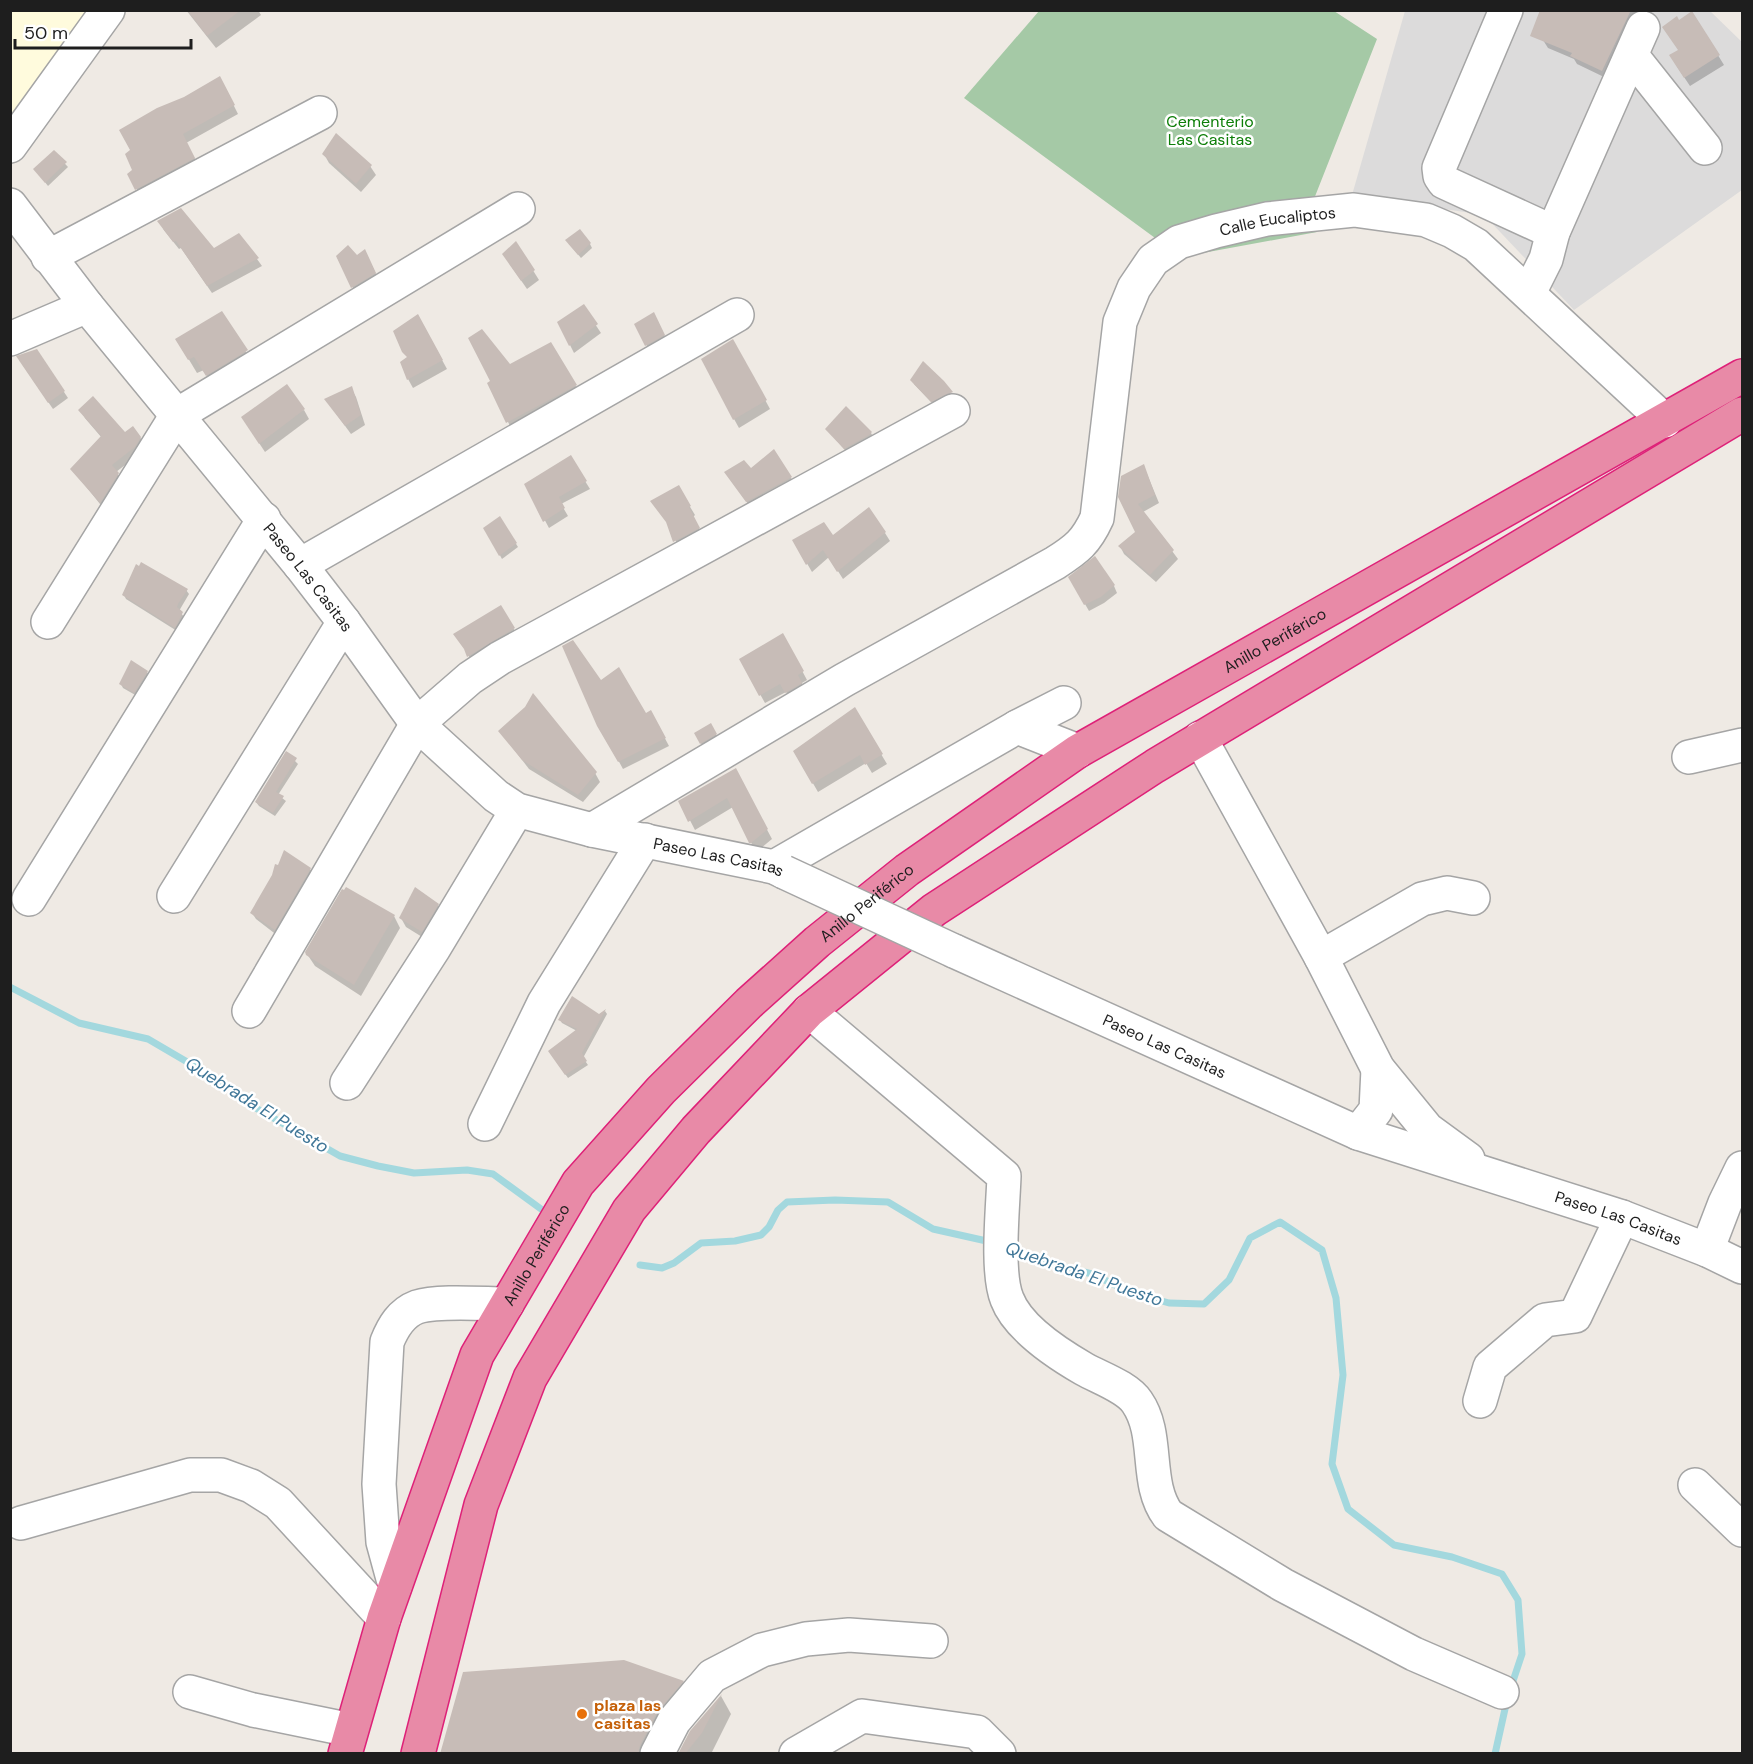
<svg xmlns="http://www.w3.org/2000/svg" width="1753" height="1764" viewBox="0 0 1753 1764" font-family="'DM Sans',sans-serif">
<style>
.residential{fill:#dcdbdb}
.education{fill:#fffbdd}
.cemetery{fill:#a5c9a6}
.shadow{fill:#0003}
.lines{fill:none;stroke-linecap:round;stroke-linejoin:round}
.stream{stroke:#a3d8de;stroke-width:7}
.building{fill:#c7bcb7}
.minor-casing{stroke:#a5a5a5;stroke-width:36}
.highway-casing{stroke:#de2178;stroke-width:36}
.minor{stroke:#fff;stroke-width:33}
.highway{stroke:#e88aa7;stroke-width:33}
.minor-bridge-casing{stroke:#a5a5a5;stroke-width:36;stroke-linecap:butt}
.minor-bridge{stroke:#fff;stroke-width:33}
.food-dot{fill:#e8710a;stroke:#fff;stroke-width:2}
.labels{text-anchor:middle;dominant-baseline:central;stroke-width:5;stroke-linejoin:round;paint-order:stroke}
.park-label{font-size:16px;fill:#0e7f09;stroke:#fff}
.street-label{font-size:16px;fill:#1e1e1e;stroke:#fff}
.food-label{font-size:16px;font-weight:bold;fill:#c56008;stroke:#fff;text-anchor:start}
.water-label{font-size:18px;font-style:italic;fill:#407798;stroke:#fff}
</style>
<rect width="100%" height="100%" fill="#efeae4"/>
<polygon class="residential" points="1405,11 1710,11 1742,42 1742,190 1574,310 1484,215 1352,195"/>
<polygon class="education" points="11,11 95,11 11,130"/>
<polygon class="cemetery" points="1039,11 1334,11 1377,39 1312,204 1317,232 1181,257 964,98"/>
<g class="shadow">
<polygon points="186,10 258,10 261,15 216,48"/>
<polygon points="1559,10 1641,10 1604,77 1577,64 1574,59 1548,48 1543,40"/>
<polygon points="1692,13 1724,65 1690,86 1676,65 1679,51 1679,22"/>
<polygon points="224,86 238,114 186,143 199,166 141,197 129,174 133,171 132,151"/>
<polygon points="54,152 68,167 48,186 38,173"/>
<polygon points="324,154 370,166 376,175 361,192 329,163"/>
<polygon points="163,229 214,250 257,259 262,266 212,293 181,248 179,249"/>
<polygon points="516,243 539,280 527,289 509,263"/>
<polygon points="569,244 590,244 592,248 581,258"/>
<polygon points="337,257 369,260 380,282 357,296"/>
<polygon points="583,306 601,333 574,353 559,323"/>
<polygon points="222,313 254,365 215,389 204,370 197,373 185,353"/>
<polygon points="418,316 447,369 413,388 408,379 408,358"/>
<polygon points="658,323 669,344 651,354 636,325"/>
<polygon points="733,341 770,409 739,428 734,419"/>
<polygon points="550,344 580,393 512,430 489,383 510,366"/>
<polygon points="22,364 64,392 68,398 53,409"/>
<polygon points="943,382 953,397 934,405 914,384"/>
<polygon points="351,388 356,397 365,425 351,434 326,400"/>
<polygon points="304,410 309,419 265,452 248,426"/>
<polygon points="84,417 125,434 140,437 144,445 138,455 116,472 122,481 104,509 72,469 102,438"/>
<polygon points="827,429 871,433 875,440 849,455"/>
<polygon points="773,451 795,484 751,508 730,479 751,470"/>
<polygon points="570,457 590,489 561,504 568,516 549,528 526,485"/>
<polygon points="1147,474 1159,503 1143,512 1178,559 1156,582 1124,554 1120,546 1137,532 1120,497"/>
<polygon points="678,487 695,515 693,517 704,537 680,550 669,526"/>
<polygon points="500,518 518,547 502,559 485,528"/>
<polygon points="885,533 890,541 843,579 829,557 812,572 794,541"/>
<polygon points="1070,578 1114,586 1117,593 1104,603 1089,611"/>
<polygon points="186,590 189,594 179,611 185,618 177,631 126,599 124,595"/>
<polygon points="501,607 519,638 473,666 467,652"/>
<polygon points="783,635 807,680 802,683 805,692 791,700 786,692 765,703 741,660"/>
<polygon points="147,672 149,676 137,696 123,688 121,684"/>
<polygon points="601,682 645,715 651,712 669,746 623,769 599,725"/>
<polygon points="854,709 887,764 872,773 866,763 818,792 795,752"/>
<polygon points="711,725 718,738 703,747 696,734"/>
<polygon points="500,731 595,773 600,782 583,802 529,769"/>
<polygon points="287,753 298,764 278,795 286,801 275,816 259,806 256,802"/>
<polygon points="735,770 772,839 756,852 733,807 695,830 680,801"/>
<polygon points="279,867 310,869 314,876 278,936 256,919 252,913"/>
<polygon points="438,905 443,914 427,940 406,927 401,918"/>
<polygon points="394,916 400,928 361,996 315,966 307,954"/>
<polygon points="605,1011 607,1014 583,1058 588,1065 568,1078 552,1055 577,1031 562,1023 560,1020 599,1016"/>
<polygon points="683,1682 693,1700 656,1754 442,1754"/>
<polygon points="721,1696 731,1714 712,1752 680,1754 691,1732"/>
</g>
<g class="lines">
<g class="stream">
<polyline points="10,987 79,1023 148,1039 218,1080 254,1107 340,1156 378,1166 414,1173 467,1170 493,1174 541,1209"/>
<polyline points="1010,1249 1040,1261 1092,1274 1130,1292 1169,1303 1204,1304 1229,1280 1250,1238 1280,1222 1322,1250 1336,1298 1343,1375 1332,1464 1348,1509 1394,1545 1452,1557 1502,1574 1518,1600 1522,1654 1511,1687"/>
<polyline points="640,1265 662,1268 674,1263 701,1243 735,1241 761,1235 769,1227 778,1210 787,1202 835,1200 888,1202 933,1229 991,1242"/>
<polyline points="1495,1754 1507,1700"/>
</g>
</g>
<g class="building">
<polygon points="187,10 241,10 207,36"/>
<polygon points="1540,10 1631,10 1602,71 1570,56 1572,53 1530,36"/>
<polygon points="1692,11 1720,55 1684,78 1669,55 1678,50 1662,27 1677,16 1679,20"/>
<polygon points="220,76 235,105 183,134 195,158 135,190 127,174 132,170 125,154 130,150 119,130 157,108 184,97"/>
<polygon points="336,133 372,165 356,184 322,154"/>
<polygon points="54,150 67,162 45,183 33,169"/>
<polygon points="181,208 214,248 239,233 259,258 207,286 176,241 173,242 157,221"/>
<polygon points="580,229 591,243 578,255 565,240"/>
<polygon points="516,241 535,270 521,281 502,254"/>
<polygon points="348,245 357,255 365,249 376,273 351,288 336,256"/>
<polygon points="584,304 598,324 569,346 557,322"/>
<polygon points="222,311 248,350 206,376 194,357 188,360 175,339"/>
<polygon points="654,312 665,335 645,346 634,324"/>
<polygon points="418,314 443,360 407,380 400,362 407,357 402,352 393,331"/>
<polygon points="482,329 510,364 551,342 577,385 506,423 487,383 490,381 468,338"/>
<polygon points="733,339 767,400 733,420 701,359"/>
<polygon points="37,349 65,391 48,403 16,356"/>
<polygon points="923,361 944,381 953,392 931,402 910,380"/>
<polygon points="287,384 305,409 259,444 241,417"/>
<polygon points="352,386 361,415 345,426 324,399"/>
<polygon points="93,396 125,432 133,426 141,437 135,447 112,465 119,473 100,503 70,469 101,436 78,410"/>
<polygon points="846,406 872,432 869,435 844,449 825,429"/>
<polygon points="774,449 792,477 746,502 724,472 744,460 751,468"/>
<polygon points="571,455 587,481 559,497 565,508 543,522 524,484"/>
<polygon points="1144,464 1155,495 1138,504 1174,550 1150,575 1118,546 1135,532 1118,497 1121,476"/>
<polygon points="679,485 691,506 689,507 700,528 673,542 666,522 650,501"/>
<polygon points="869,507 886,532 837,572 823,550 806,565 792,540 824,522 833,535"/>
<polygon points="500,516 517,543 499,556 483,528"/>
<polygon points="1095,556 1115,585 1101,597 1084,605 1068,577"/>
<polygon points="141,562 188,589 178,604 177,607 183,612 175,628 122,595 136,564 139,566"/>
<polygon points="501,605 515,628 467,657 464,649 453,634"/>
<polygon points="783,633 804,671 798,675 802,683 785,693 780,684 759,696 739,659"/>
<polygon points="573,640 601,680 619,667 646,713 651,710 666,738 618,762 597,726 562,646"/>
<polygon points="131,660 148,671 134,693 119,684"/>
<polygon points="533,693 597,772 578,795 522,760 498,731 525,707"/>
<polygon points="855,707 883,754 865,765 860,755 812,784 793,751"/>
<polygon points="711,723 717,734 700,744 694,733"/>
<polygon points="286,751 297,758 276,792 284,796 273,813 255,802"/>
<polygon points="736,768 768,829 751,843 749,843 727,798 688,822 678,801"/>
<polygon points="284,850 311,868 275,930 250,913 272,875 275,864 278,865"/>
<polygon points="346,887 395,915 354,985 306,955 305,952 342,889 344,890"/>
<polygon points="415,887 439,904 422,932 399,918"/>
<polygon points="572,996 599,1014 606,1009 582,1053 587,1061 565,1075 548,1051 577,1029 558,1020"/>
<polygon points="624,1660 684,1681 657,1712 640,1745 638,1754 440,1754 463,1672"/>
<polygon points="722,1694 702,1733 685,1754 678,1754 690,1731"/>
</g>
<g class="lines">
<defs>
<g id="minor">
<polyline points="1506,10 1439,168 1440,176 1444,182 1553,232"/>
<polyline points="1632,56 1705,148"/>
<polyline points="10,146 108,10"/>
<path id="s1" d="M10 205 87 306 300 565 344 622 417 724 496 796 517 810 592 830 774 867 784 872"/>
<polyline points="48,257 320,113"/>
<polyline points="1529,293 1546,259 1553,232 1643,28"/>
<polyline points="10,339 87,306"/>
<polyline points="300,565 737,315"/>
<polyline points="48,622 177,415 518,209"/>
<polyline points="1017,727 1064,703"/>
<polyline points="1200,738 1321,957 1378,1069 1427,1129 1468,1159"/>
<polyline points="1689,757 1742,745"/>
<path id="s2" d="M592 830 844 680 1055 563C1077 549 1086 542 1097 518L1120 322 1134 288 1153 260 1179 242 1216 231 1267 219 1354 210 1426 220 1452 231 1476 245 1665 421"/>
<polyline points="774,867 1017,727 1078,751"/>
<polyline points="174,896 344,622"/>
<polyline points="29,899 264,519"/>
<path id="s3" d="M954 951 1358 1133 1622 1217 1707 1250 1742 1267"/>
<polyline points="1321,957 1422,899 1447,893 1473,898"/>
<polyline points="249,1011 417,724 470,678 500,658 953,411"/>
<path d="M809 1011 1004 1176C1003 1207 996 1272 1007 1299 1018 1328 1058 1354 1084 1369 1100 1378 1127 1387 1137 1402 1160 1435 1144 1483 1168 1515L1283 1585 1414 1654 1502 1692"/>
<polyline points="347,1083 434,948 517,810"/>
<polyline points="485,1124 544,1003 645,840"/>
<polyline points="1358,1133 1376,1110 1378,1069"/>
<polyline points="1707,1250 1725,1203 1742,1168"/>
<polyline points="1480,1401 1490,1367 1545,1320 1575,1316 1622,1217"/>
<polyline points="1695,1485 1742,1530"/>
<polyline points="21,1523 190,1475 221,1475 251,1486 278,1503 384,1618"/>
<path d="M395 1586 383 1542 379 1484 387 1342C393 1327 401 1313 417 1307 438 1300 484 1304 507 1304"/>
<polyline points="190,1692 253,1710 351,1730"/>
<polyline points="657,1754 674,1721 712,1676 762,1650 806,1639 849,1635 931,1641"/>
<polyline points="796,1754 862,1716 977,1732 999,1754"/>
</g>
<g id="highway">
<path id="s4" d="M345 1754 384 1618 477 1355 578 1183 661 1090 749 1003 817 942 907 870 1078 751 1742 376"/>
<polyline points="418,1754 481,1505 530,1378 629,1210 696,1130 809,1011 934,910 1155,766 1742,414"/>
</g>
</defs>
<use href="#minor" class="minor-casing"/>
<use href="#highway" class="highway-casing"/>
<use href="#minor" class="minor"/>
<use href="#highway" class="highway"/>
<defs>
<polyline id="minor-bridge" points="784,872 954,951"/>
</defs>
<use href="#minor-bridge" class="minor-bridge-casing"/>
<use href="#minor-bridge" class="minor-bridge"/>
</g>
<circle class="food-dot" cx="582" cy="1714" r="6"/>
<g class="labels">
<g class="park-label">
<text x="1210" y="121">Cementerio<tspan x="1210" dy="18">Las Casitas</tspan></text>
</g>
<g class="street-label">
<text stroke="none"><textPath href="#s2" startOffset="998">Calle Eucaliptos</textPath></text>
<text stroke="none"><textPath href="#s1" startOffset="477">Paseo Las Casitas</textPath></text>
<text stroke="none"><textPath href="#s4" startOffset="1509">Anillo Periférico</textPath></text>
<text stroke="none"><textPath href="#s1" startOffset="999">Paseo Las Casitas</textPath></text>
<text stroke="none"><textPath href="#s4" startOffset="1023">Anillo Periférico</textPath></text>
<text stroke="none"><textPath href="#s3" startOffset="231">Paseo Las Casitas</textPath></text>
<text stroke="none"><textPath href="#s3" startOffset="717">Paseo Las Casitas</textPath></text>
<text stroke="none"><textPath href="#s4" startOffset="537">Anillo Periférico</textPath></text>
</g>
<g class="food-label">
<text x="594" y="1705">plaza las<tspan x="594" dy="18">casitas</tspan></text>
</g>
<g class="water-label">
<text transform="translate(257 1105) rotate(32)">Quebrada El Puesto</text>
<text transform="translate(1084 1274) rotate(19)">Quebrada El Puesto</text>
</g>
</g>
<rect width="1753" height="1764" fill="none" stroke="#1e1e1e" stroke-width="24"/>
<path d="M15 39v9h176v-9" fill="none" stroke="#1e1e1e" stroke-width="3"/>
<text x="24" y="39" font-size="18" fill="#1e1e1e" stroke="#ffffff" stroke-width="4.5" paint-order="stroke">50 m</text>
</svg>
